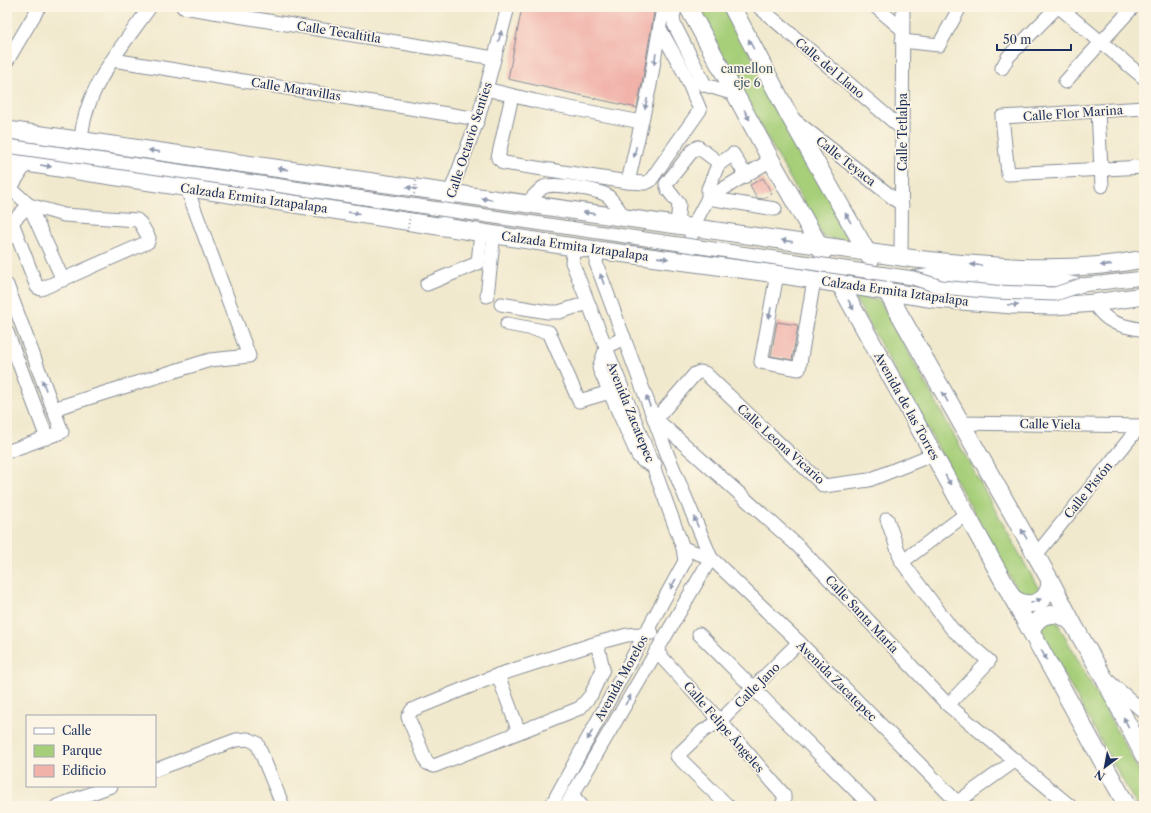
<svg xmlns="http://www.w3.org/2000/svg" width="1151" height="813" viewBox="0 0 1151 813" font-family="'Libre Caslon Text',serif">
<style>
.green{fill:#a7cf7a;stroke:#617f6c}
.building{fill:#f1b2aa}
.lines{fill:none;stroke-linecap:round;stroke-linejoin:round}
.minor-casing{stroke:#868c96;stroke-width:15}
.major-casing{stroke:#868c96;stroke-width:19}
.minor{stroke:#fff;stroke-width:13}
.major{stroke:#fff;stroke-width:17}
.minor-bridge-casing{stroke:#868c96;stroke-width:15;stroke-linecap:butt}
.path-bridge{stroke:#868c96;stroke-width:2;stroke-dasharray:1 3;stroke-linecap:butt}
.minor-bridge{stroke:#fff;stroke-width:13}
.oneway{fill:#8d97ae}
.labels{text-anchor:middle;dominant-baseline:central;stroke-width:3.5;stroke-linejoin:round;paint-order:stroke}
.street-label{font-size:12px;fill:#1b2f5e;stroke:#fcf5e5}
.park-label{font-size:12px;fill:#3e5765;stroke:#fcf5e5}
</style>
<rect width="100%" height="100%" fill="#fcf5e5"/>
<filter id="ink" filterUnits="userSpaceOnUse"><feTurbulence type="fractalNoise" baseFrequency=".025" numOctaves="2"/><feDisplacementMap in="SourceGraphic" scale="8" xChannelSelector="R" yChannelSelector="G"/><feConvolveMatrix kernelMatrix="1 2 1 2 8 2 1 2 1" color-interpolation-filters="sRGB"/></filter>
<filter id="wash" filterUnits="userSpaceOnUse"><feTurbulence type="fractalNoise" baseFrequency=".012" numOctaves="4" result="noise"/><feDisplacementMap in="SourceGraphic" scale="16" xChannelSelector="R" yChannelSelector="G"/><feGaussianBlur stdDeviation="0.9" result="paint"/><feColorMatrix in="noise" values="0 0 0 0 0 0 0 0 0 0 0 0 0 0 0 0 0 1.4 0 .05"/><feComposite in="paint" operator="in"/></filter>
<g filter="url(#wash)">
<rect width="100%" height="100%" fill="#f1e9cd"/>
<g class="green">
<polygon points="694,7 724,7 855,243 823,237"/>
<polygon points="854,296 880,301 1144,780 1144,806 1137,806"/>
</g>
<g id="blocks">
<g class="building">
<polygon points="522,7 655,7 642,83 637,108 508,79"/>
<polygon points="763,178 772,194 763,199 757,198 750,185"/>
<polygon points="777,322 798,325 792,360 771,356"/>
</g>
</g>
</g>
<g filter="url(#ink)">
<use href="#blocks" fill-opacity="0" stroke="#868c96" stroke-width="1"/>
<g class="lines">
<defs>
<g id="minor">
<polyline points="183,7 494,58"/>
<polyline points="676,7 673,16 674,24 705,85"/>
<polyline points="759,7 901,128"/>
<polyline points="876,7 902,29"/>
<polyline points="1059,7 1144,78"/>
<polyline points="902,41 939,45 960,7"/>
<polyline points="113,60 478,119"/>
<polyline points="7,61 39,7"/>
<polyline points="1002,68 1008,57 1057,7"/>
<polyline points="697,80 705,85 735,94"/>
<polyline points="1065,82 1133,7"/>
<polyline points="486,89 535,101 641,122"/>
<polyline points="512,96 498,158 504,163 628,182 645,183 650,181 700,110 685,74 660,29"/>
<polyline points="1144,108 1002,117 1008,174 1144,167"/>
<polyline points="1098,112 1102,186"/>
<polyline points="793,119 902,205"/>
<path d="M81 141C84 89 121 48 150 7"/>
<polyline points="718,165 733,154 746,176"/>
<polyline points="628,182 650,85 663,7"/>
<polyline points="9,187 29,205 64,215 137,220 141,224 149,238 148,242 41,289 37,287 13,225 14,220 29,205"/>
<path d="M526 204C532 199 538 190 544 187 553 182 600 190 608 196 614 202 620 211 625 218"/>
<polyline points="29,205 63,280"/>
<polyline points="677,225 679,204 668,190 666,184 693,150 698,147 718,162 718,165 708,189 708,198 775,209"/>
<polyline points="443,226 450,193 478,119 508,7"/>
<polyline points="689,256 692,228 708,198 771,160"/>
<polyline points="901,257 903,7"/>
<polyline points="777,274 761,362 799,369 814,280"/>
<polyline points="913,278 938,274 993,279 1054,280 1082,285 1144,278"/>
<polyline points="427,284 478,263 481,232"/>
<polyline points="7,285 62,432 9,451"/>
<polyline points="487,296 494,234"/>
<path d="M1094 303C1106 324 1122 326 1144 330"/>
<polyline points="501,304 548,312 559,312 588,303"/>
<polyline points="507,324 549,332 579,401 610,392"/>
<polyline points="7,332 47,438"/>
<polyline points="624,337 606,348 599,368 638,456 643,461 653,466 655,464"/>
<polyline points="53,409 210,360 249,356 187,189"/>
<polyline points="960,423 1140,426"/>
<polyline points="934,454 869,480 824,486 705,373 700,372 695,374 656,419 799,547 948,705 1070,806"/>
<polyline points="887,519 902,562 952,629 989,661 948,705"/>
<polyline points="683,548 711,558 799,642 961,806"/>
<polyline points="1036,555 1140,426"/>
<polyline points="902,562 966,514"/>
<polyline points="699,634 871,806"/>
<polyline points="597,643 603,669 591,695 580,708 434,766 427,763 408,717 412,710 498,675 597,643 627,635 652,633"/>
<polyline points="656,651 720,721 784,795 784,801 781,806"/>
<polyline points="498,675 519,732"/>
<polyline points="1107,680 1144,712"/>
<polyline points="155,770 236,740 248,739 257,743 283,806"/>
<polyline points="572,795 582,806"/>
<polyline points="57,806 111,786"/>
<polyline points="551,806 685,561 683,548 653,466 572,262 574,247"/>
<polyline points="566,806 711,558 666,451 596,263 598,250"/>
<polyline points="728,806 677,756 703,731 720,721 799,642"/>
<polyline points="952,806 1016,760"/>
</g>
<g id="major">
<polyline points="688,7 771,160 823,252"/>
<polyline points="732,7 790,117 871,259"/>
<path d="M7 130 915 259C991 267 1068 274 1144 259"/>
<polyline points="7,160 574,247 777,274 935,299 1013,305 1054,306 1094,303 1144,296"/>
<polyline points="7,190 24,163"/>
<polyline points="836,277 1127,806"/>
<polyline points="883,285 1050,580 1073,624 1103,676 1144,756"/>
<path d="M1011 596C1028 611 1050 603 1050 580"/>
<path d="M1031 630C1039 612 1059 609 1073 624"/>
</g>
</defs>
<use href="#minor" class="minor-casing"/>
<use href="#major" class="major-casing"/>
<use href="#minor" class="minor"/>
<use href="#major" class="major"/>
<defs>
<polyline id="minor-bridge" points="7,146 913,278 941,287 995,292 1055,294 1082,285"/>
</defs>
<use href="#minor-bridge" class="minor-bridge-casing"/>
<g class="path-bridge">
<polyline points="414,194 417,177"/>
<polyline points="407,232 410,216"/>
</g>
<use href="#minor-bridge" class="minor-bridge"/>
</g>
<defs><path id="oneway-solid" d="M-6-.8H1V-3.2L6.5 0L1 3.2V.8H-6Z"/></defs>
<g class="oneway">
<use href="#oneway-solid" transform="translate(500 36) rotate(-74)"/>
<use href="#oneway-solid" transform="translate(751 44) rotate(-118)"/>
<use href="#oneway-solid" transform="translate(655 59) rotate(99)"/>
<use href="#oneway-solid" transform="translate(646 104) rotate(103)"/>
<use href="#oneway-solid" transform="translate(747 115) rotate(62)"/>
<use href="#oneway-solid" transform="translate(154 151) rotate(-172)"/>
<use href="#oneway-solid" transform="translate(635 152) rotate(102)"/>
<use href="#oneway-solid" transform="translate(46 166) rotate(9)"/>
<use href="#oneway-solid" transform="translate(283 169) rotate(-172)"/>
<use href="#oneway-solid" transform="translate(412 188) rotate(-171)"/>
<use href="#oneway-solid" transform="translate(487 199) rotate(-172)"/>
<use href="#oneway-solid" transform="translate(354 213) rotate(8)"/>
<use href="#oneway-solid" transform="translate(589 213) rotate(-172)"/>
<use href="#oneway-solid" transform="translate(848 218) rotate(-120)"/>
<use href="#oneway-solid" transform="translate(787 241) rotate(-172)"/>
<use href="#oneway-solid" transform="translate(663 258) rotate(8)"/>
<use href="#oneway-solid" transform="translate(976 265) rotate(-176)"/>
<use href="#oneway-solid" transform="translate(1106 265) rotate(175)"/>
<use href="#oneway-solid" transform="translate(602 279) rotate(-110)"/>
<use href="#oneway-solid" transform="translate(851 305) rotate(61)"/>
<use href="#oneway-solid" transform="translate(1013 305) rotate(3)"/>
<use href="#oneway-solid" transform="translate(770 313) rotate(100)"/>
<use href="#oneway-solid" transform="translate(44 385) rotate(-110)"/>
<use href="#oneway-solid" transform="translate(945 397) rotate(-119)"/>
<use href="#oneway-solid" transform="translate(648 401) rotate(-111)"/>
<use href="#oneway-solid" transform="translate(948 480) rotate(61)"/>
<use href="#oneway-solid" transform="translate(696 522) rotate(-113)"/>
<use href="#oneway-solid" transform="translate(1024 534) rotate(-120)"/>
<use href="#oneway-solid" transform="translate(673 584) rotate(119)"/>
<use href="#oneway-solid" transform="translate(1036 601) rotate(-22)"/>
<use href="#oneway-solid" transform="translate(1044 655) rotate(61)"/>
<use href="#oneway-solid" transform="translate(628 700) rotate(-60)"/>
<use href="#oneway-solid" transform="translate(1126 722) rotate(-117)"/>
<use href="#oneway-solid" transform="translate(590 735) rotate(119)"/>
</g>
</g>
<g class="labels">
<g class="street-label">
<text transform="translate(339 32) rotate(9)">Calle Tecaltitla</text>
<text transform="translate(830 68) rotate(40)">Calle del Llano</text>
<text transform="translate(296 89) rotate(9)">Calle Maravillas</text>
<text transform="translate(1073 113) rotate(-4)">Calle Flor Marina</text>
<text transform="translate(902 132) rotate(-90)">Calle Tetlalpa</text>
<text transform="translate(469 140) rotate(-72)">Calle Octavio Senties</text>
<text transform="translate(846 161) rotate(38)">Calle Teyaca</text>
<text transform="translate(254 198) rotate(8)">Calzada Ermita Iztapalapa</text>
<text transform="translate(575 246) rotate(8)">Calzada Ermita Iztapalapa</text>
<text transform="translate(895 291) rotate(8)">Calzada Ermita Iztapalapa</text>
<text transform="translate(907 406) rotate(61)">Avenida de las Torres</text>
<text transform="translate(631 412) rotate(68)">Avenida Zacatepec</text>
<text transform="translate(1050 424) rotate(1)">Calle Viela</text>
<text transform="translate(781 444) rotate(42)">Calle Leona Vicario</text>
<text transform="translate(1088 490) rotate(-51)">Calle Pistón</text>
<text transform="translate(862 614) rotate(47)">Calle Santa María</text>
<text transform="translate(621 678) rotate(-61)">Avenida Morelos</text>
<text transform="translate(837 681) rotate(45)">Avenida Zacatepec</text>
<text transform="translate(757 685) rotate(-45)">Calle Jano</text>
<text transform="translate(724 727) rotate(49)">Calle Felipe Ángeles</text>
</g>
<g class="park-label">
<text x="747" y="68">camellon<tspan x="747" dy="14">eje 6</tspan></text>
</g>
</g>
<rect width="1151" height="813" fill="none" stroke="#fcf5e5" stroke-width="24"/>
<rect x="26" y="715" width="130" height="72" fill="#fcf5e5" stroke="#a2a6af"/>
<rect x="34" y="728" width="20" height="6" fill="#ffffff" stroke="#a2a6af"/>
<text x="62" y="735" font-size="12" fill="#1b2f5e">Calle</text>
<rect x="34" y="745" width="20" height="12" fill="#a7cf7a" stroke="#a2a6af"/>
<text x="62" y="755" font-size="12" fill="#1b2f5e">Parque</text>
<rect x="34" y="765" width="20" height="12" fill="#f1b2aa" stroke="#a2a6af"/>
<text x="62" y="775" font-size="12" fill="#1b2f5e">Edificio</text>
<g transform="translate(1105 767) rotate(212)" stroke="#fcf5e5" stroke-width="3" paint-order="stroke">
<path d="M0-3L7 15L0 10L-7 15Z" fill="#1b2f5e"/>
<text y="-6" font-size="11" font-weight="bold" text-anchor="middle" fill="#1b2f5e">N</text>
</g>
<path d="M997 44v6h74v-6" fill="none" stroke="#1b2f5e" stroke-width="2"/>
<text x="1003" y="44" font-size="12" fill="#1b2f5e" stroke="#fcf5e5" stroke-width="3" paint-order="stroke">50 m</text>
</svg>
